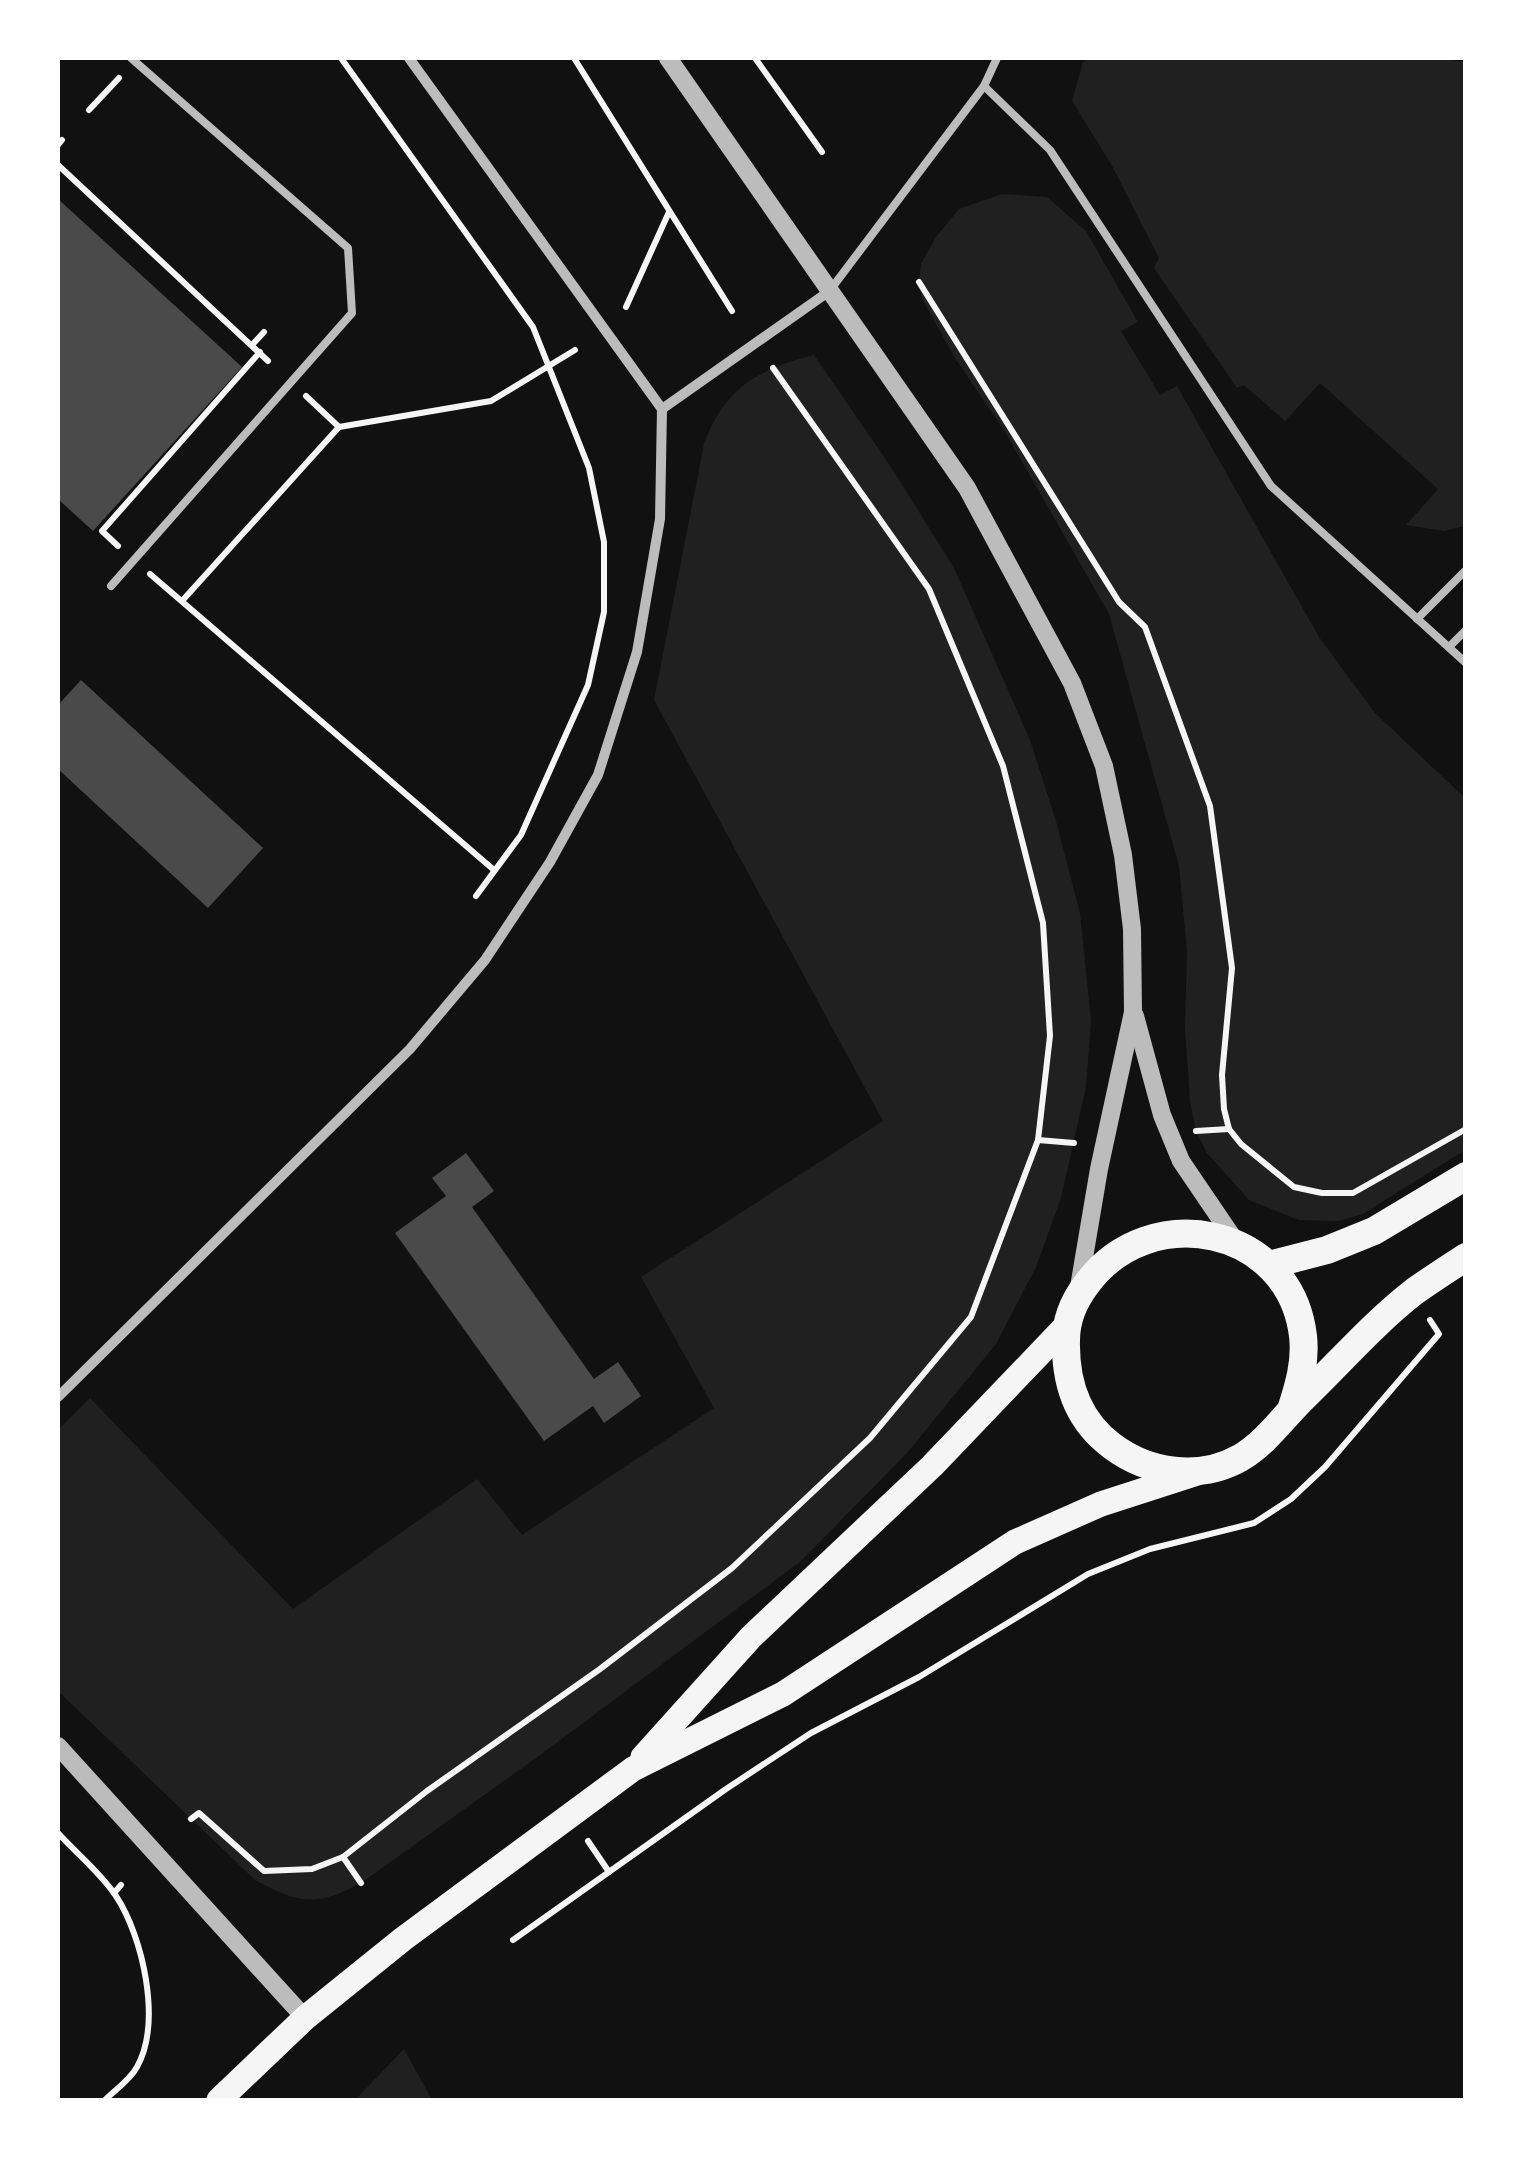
<svg xmlns="http://www.w3.org/2000/svg" width="1523" height="2158" viewBox="0 0 1523 2158" font-family="Mulish,sans-serif">
<style>
.green{fill:#202020}
.building{fill:#4a4a4a}
.lines{fill:none;stroke-linecap:round;stroke-linejoin:round}
.path{stroke:#f5f5f5;stroke-width:6}
.service{stroke:#bcbcbc;stroke-width:8}
.minor{stroke:#bcbcbc;stroke-width:10}
.tertiary{stroke:#bcbcbc;stroke-width:18}
.primary{stroke:#f5f5f5;stroke-width:25}
.trunk{stroke:#f5f5f5;stroke-width:28}
</style>
<rect width="100%" height="100%" fill="#111"/>
<g class="green">
<polygon points="1089,58 1428,58 1465,62 1465,526 1444,531 1406,525 1438,489 1320,383 1285,421 1244,385 1237,388 1154,268 1159,258 1111,164 1072,101 1083,62"/>
<polygon points="1002,194 1047,197 1086,231 1138,322 1121,331 1160,395 1177,386 1319,637 1375,713 1465,798 1465,1150 1363,1214 1338,1221 1299,1220 1249,1200 1207,1153 1196,1131 1190,1101 1185,1028 1187,951 1179,866 1109,614 1005,432 955,358 922,299 919,282 921,264 936,237 959,209"/>
<path d="M814 355 891 467 954 568 1030 740 1056 821 1080 913 1091 1021 1086 1087 1061 1198 1036 1267 996 1344 907 1453 801 1561 536 1758 361 1883C316 1907 299 1904 255 1880L58 1691V1430L90 1398 293 1609 477 1479 522 1535 714 1408 641 1277 883 1121 654 700 704 444C724 388 759 369 814 355Z"/>
<polygon points="404,2049 432,2100 355,2100"/>
</g>
<g class="building">
<polygon points="58,199 242,367 93,531 58,499"/>
<polygon points="81,680 263,848 208,908 58,769 58,705"/>
<polygon points="466,1153 494,1191 472,1207 594,1379 618,1362 641,1396 604,1423 593,1406 544,1441 395,1233 446,1196 432,1178"/>
</g>
<g class="lines">
<g class="path">
<polyline points="341,58 533,327 589,468 604,542 604,612 588,685 521,835 476,896"/>
<polyline points="574,58 732,311"/>
<polyline points="755,58 822,152"/>
<polyline points="89,110 119,78"/>
<polyline points="58,145 62,140"/>
<polyline points="58,165 268,361"/>
<polyline points="919,282 1119,602 1145,627 1210,806 1232,968 1222,1075 1224,1109 1229,1129 1241,1144 1294,1187 1322,1193 1353,1193 1466,1129"/>
<polyline points="626,307 669,212"/>
<polyline points="252,345 264,332"/>
<polyline points="306,396 339,427 491,401 575,350"/>
<polyline points="118,546 102,531 260,352"/>
<polyline points="150,574 494,870"/>
<polyline points="182,601 339,427"/>
<polyline points="1196,1131 1229,1129"/>
<polyline points="1038,1140 1074,1143"/>
<polyline points="191,1819 199,1813 264,1871 312,1869 343,1857 427,1791 600,1669 732,1568 870,1438 971,1317 1038,1140 1050,1036 1043,923 1003,766 929,589 773,368"/>
<path d="M58 1833C76 1853 101 1873 116 1896 143 1937 162 2022 137 2067 130 2080 115 2090 105 2100"/>
<polyline points="588,1841 609,1872"/>
<polyline points="343,1857 361,1883"/>
<polyline points="114,1893 121,1885"/>
<polyline points="513,1940 726,1789 811,1733 919,1677 1088,1574 1150,1549 1254,1523 1291,1499 1325,1467 1439,1334 1430,1320"/>
</g>
<g class="service">
<polyline points="984,86 1050,150 1271,486 1466,663"/>
<polyline points="831,289 984,86 997,58"/>
<polyline points="111,586 352,313 348,248 131,58"/>
<polyline points="1417,619 1466,570"/>
<polyline points="1449,647 1466,630"/>
</g>
<g class="minor">
<polyline points="662,409 831,290"/>
<polyline points="58,1397 410,1049 485,960 550,862 598,775 637,652 660,519 662,409 409,58"/>
</g>
<g class="tertiary">
<polyline points="668,58 967,488 1072,683 1104,766 1123,855 1132,929 1133,1012 1099,1169 1078,1293"/>
<polyline points="1135,1016 1162,1115 1181,1161 1238,1245"/>
<polyline points="58,1746 305,2018"/>
</g>
<g class="primary">
<polyline points="643,1757 751,1637 932,1466 1066,1326"/>
<polyline points="219,2100 305,2018 403,1939 633,1769 783,1694 1015,1542 1101,1504 1197,1473"/>
</g>
<g class="trunk">
<polyline points="1269,1265 1327,1250 1374,1231 1466,1176"/>
<path d="M1291 1410C1299 1385 1306 1362 1303 1336 1290 1226 1149 1198 1086 1285 1074 1301 1066 1320 1066 1340 1065 1382 1077 1420 1112 1446 1148 1473 1199 1481 1240 1458 1267 1442 1283 1417 1305 1396 1341 1361 1376 1321 1415 1291 1432 1279 1449 1268 1466 1257"/>
</g>
</g>
<rect width="1523" height="2158" fill="none" stroke="#ffffff" stroke-width="120"/>
</svg>
